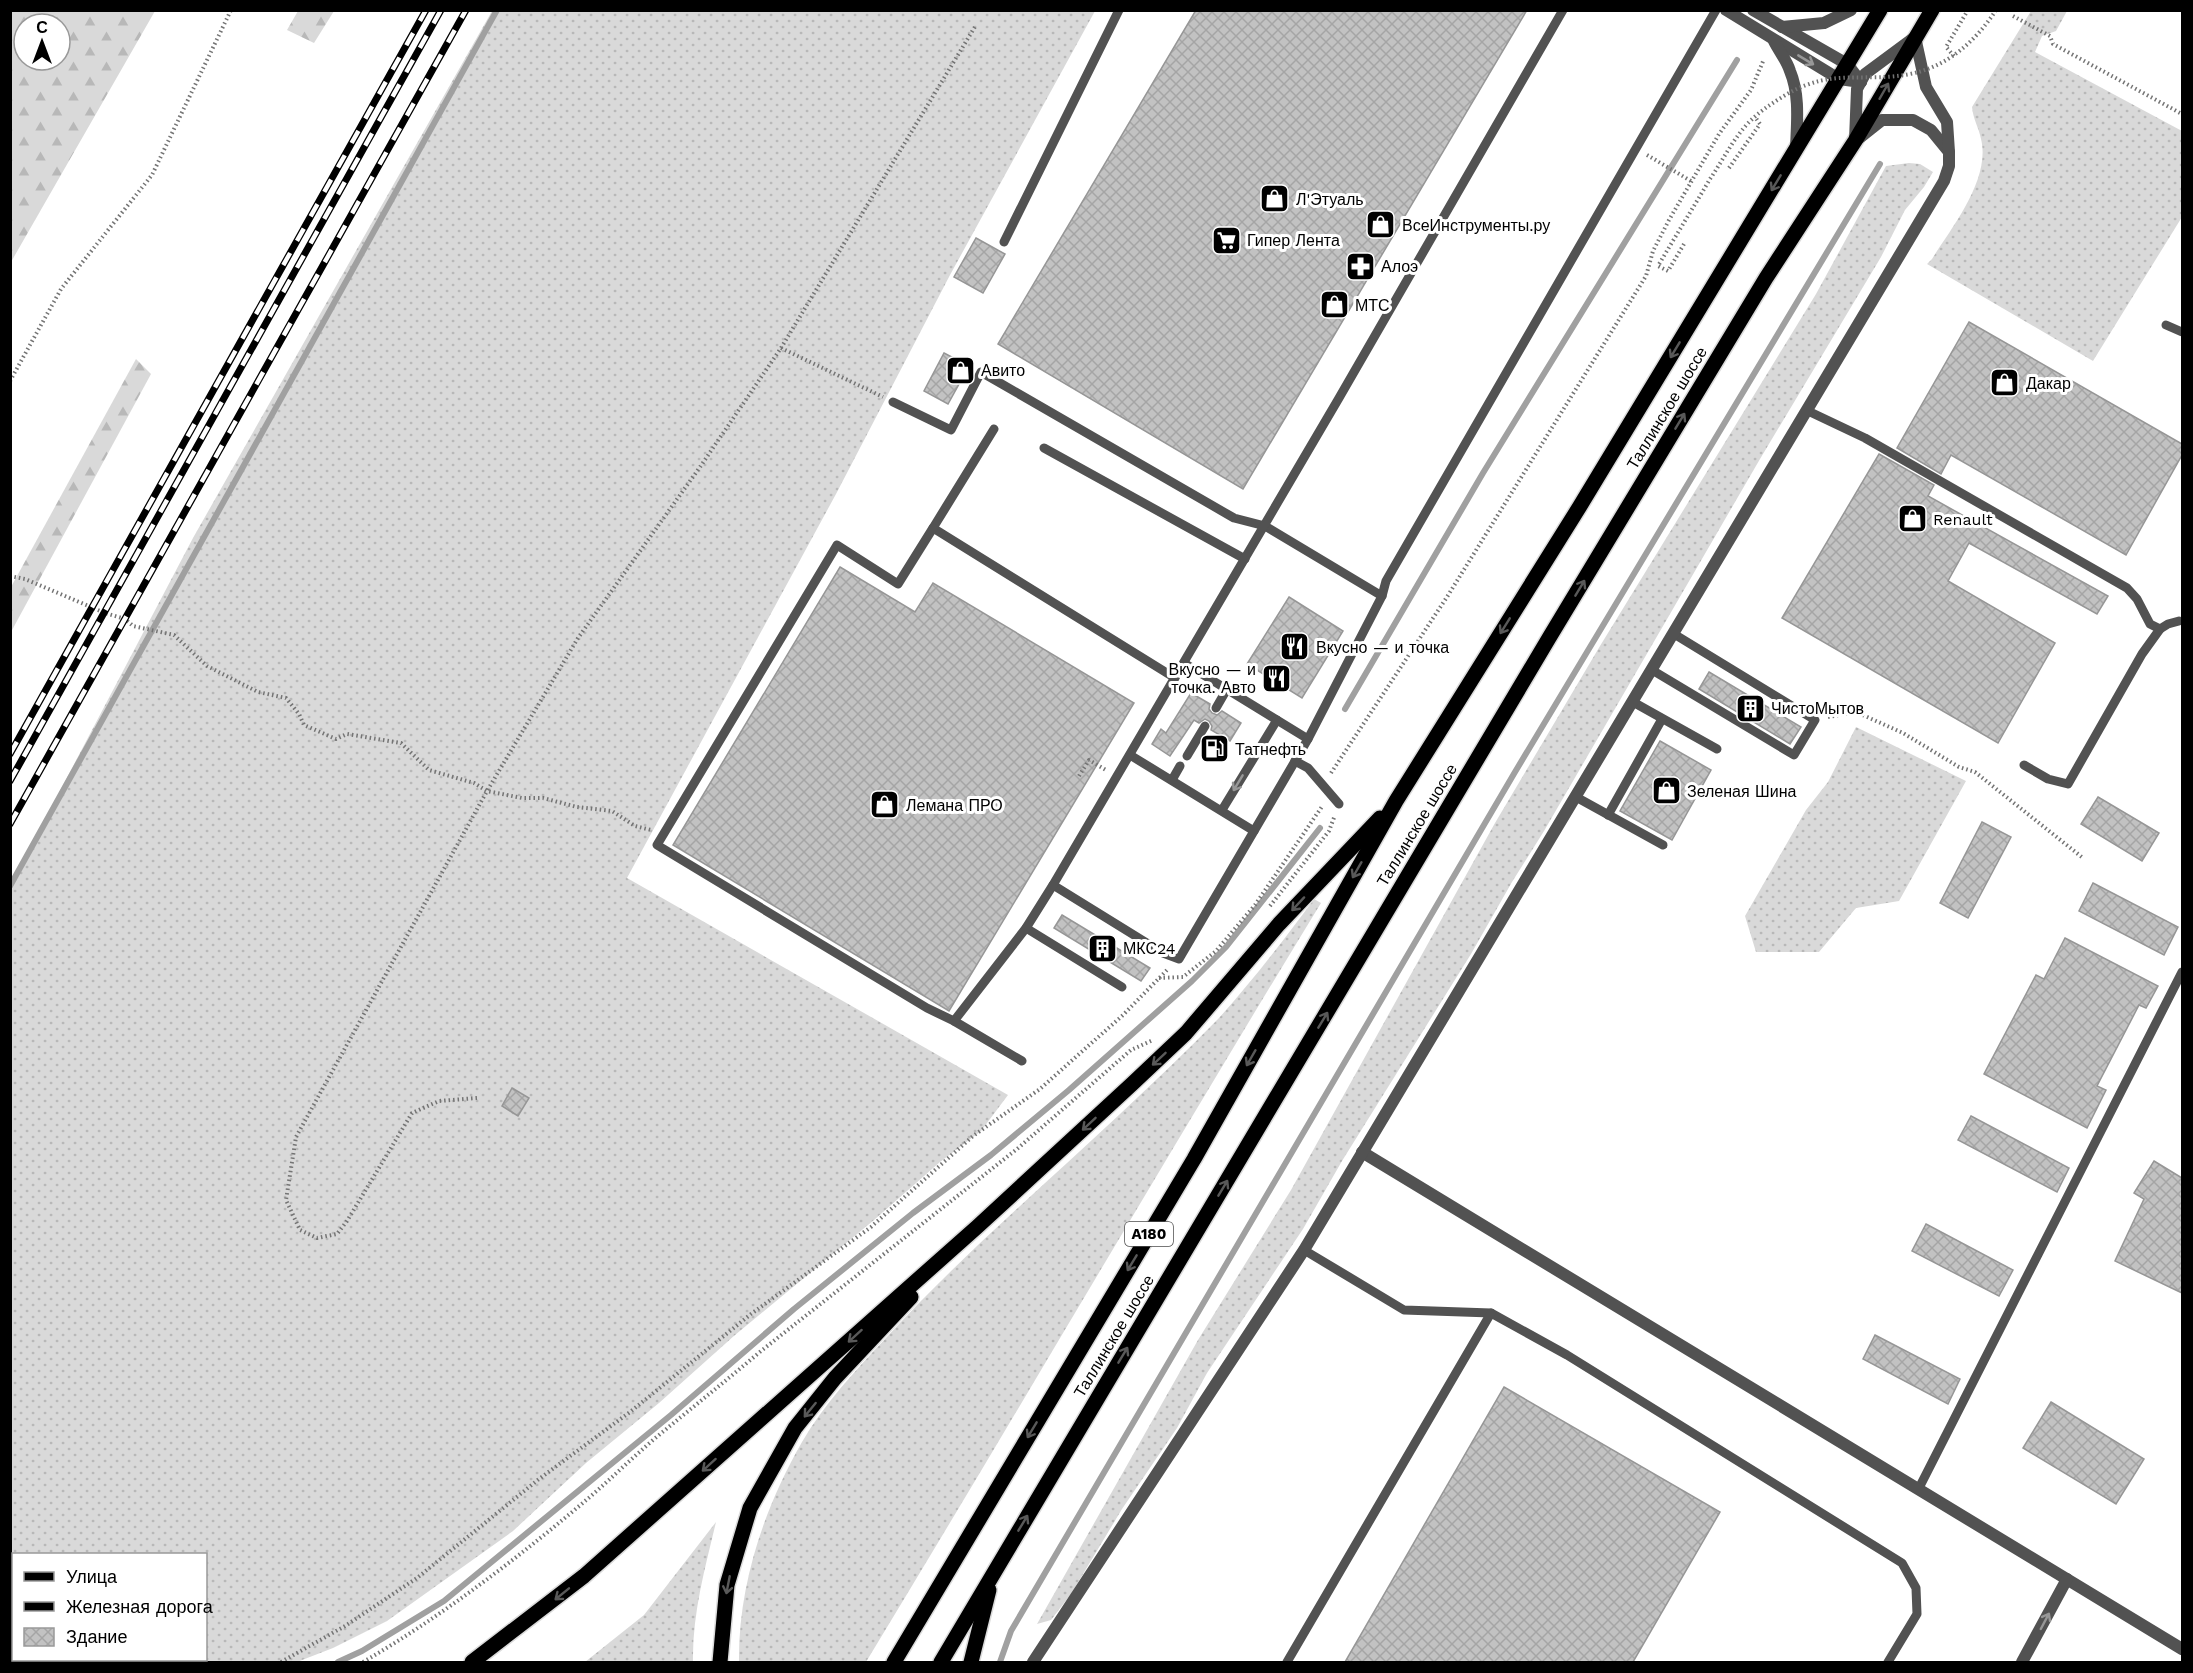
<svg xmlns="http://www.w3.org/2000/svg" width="2193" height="1673" viewBox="0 0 2193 1673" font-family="'Work Sans',sans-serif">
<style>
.grass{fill:url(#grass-dots);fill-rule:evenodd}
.forest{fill:url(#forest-firs);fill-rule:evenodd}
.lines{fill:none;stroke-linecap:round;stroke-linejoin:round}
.stream{stroke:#a0a0a0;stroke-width:6}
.building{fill:url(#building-cross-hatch);stroke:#969696;stroke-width:1.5}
.primary-casing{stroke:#dbdbdb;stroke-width:18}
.path{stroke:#747474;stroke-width:4;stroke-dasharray:1.5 3;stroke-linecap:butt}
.service{stroke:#525252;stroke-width:9}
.minor{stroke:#525252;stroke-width:12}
.primary{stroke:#000;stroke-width:15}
.rail-casing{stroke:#000;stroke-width:7}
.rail{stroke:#fff;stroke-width:4.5;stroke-dasharray:14;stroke-linecap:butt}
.path-bridge{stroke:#747474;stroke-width:4;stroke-dasharray:1.5 3;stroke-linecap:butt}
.oneway{stroke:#979797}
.oneway2{stroke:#595959}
.labels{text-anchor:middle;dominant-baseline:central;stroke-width:6;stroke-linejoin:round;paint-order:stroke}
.shield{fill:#fff;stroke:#4c4c4c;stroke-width:1.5}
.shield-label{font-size:15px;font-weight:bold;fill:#000}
.poi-label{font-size:16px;fill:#000;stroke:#fff;text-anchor:start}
.street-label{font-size:16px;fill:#000;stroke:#fff}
</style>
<defs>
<pattern id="grass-dots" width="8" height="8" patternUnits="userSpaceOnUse" patternTransform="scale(1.5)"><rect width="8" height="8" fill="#d9d9d9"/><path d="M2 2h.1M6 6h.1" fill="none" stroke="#b8b8b8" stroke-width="1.8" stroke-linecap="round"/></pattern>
<pattern id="forest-firs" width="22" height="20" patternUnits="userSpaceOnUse" patternTransform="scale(1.5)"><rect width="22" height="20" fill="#d9d9d9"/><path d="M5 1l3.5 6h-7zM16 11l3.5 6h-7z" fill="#b8b8b8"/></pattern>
<pattern id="building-cross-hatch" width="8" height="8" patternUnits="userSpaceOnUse" patternTransform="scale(1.5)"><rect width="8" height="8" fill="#c2c2c2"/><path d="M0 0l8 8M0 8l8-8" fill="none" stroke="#a5a5a5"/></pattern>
</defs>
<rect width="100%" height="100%" fill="#fff"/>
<g class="grass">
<path d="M492 11H1095L950 275 836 494 627 878 1008 1095 981 1131 940 1162 874 1220 735 1335 659 1403 586 1463 513 1531 387 1621 333 1648 297 1662H11V884L193 538ZM14 1554H206V1660H14Z"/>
<path d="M2031 11H2067L2056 31 2042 36 2035 52 2182 131V217L2093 361 1927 264 1932 259C1952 227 1991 179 1981 139 1979 128 1973 119 1972 107Z"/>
<polygon points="1909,163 1920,164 1933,172 1924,187 1905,210 1881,257 1760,459 1544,831 1512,882 1471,954 1342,1161 1303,1229 1207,1373 1177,1428 1122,1509 1071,1594 1051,1620 1037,1624 1198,1340 1291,1190 1495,823 1600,646 1816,294 1886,166"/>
<polygon points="1856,727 1966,781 1899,901 1856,908 1819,952 1756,952 1745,916 1806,810 1828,782"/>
<path d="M1314 899 1321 903C1167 1155 1019 1410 866 1662H739C738 1586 764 1508 802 1442 824 1404 855 1371 885 1339 958 1259 1041 1188 1120 1114 1153 1083 1187 1051 1219 1018 1253 980 1284 940 1314 899Z"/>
<path d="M716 1522C705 1568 692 1615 693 1662H585L644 1615Z"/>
</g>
<g class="forest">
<path d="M11 10 155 11 11 262 10 11ZM24 24H60V60H24Z"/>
<polygon points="298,11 298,10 334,11 314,43 287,30"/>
<polygon points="136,359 151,374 11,632 11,587"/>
</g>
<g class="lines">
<g class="stream">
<polyline points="1345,709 1483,473 1737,60"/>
<polyline points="10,886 497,10"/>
<polyline points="338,1662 362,1651 444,1601 671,1415 794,1309 913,1213 991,1155 1069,1090 1192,981 1226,947 1320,828"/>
<polyline points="1000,1662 1011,1631 1515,772 1880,164"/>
</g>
</g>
<g class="building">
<polygon points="1196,10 1527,10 1243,489 998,344"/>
<polygon points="976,238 1005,254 983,293 954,277"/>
<polygon points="1969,322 2182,444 2182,455 2126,555 1951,455 1941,474 1897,448"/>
<polygon points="944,353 969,366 948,404 924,391"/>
<polygon points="1879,454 1934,485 1928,496 2108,596 2097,614 1969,543 1948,581 2055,643 1998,743 1782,618"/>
<polygon points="840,567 915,612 933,583 1134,703 949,1011 673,845"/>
<polygon points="1289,597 1343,631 1302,698 1247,664"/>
<polygon points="1709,672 1801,727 1790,744 1699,689"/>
<polygon points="1191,693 1210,704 1209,709 1212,713 1217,715 1222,711 1241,723 1230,741 1211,730 1212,726 1209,721 1205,719 1199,723 1194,720 1170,756 1152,744 1161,729 1166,733"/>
<polygon points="1660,741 1711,770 1672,840 1620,811"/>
<polygon points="2098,797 2159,833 2142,861 2081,824"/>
<polygon points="1982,822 2011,837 1968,918 1940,903"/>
<polygon points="2093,883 2178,927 2164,955 2079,911"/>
<polygon points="1062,915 1150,968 1141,981 1054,928"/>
<polygon points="2065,938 2158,986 2146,1008 2139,1005 2097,1086 2106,1090 2087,1128 1984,1074 2036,975 2044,979"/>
<polygon points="512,1088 529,1098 518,1116 502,1106"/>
<polygon points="1971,1116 2069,1168 2057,1192 1958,1140"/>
<polygon points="2154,1161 2182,1178 2182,1293 2115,1261 2144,1199 2134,1193"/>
<polygon points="1926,1224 2013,1270 1999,1296 1912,1251"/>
<polygon points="1875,1335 1960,1379 1948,1404 1863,1359"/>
<polygon points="1504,1387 1720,1512 1633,1662 1345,1662"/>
<polygon points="2051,1402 2144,1459 2116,1504 2023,1448"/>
</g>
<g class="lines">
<defs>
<g id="primary">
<polyline points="472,1662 584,1576 977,1227 1132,1084 1186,1033 1279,924 1380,818"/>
<polyline points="720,1662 727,1585 750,1508 795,1428 835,1378 911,1297"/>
<polyline points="894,1662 1194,1159 1396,801 1580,506 1880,10"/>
<polyline points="941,1662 1549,638 1766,278 1855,141 1932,10"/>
<polyline points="971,1662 989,1590"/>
</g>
</defs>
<use href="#primary" class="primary-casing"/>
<g class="path">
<polyline points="2013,16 2050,36 2053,44 2182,114"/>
<polyline points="1954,56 1946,47 1968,10"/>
<polyline points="1647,155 1691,181"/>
<polyline points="1729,168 1760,124 1755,117"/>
<polyline points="781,348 883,397"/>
<polyline points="10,381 61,289 152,175 231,10"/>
<polyline points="10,576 25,579 105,613 125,619 133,626 174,635 207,666 258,692 286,698 299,714 304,725 336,739 347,734 401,743 429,770 474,783 487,791 522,798 543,798 577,807 612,811 635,826 651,830"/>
<polyline points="1828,717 1856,712 1903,733 1959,767 1975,772 2083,858"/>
<polyline points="1331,773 1447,597 1646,276 1653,251 1669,220 1719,134 1751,90 1764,59"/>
<polyline points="1079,776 1089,760 1106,770"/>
<polyline points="1270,906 1329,831 1335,815"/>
<polyline points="1159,978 1183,977 1216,951 1255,905 1323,805"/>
<polyline points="477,1098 439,1101 412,1113 347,1221 337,1234 317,1238 300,1230 286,1200 296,1137 487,791 578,638 700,467 781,348 976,25"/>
<polyline points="281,1662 345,1626 417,1578 539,1479 630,1412 751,1314 871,1227 973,1136 1040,1089 1123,1015 1169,968"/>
<path d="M363 1662C441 1617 522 1555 591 1496 614 1476 635 1455 659 1435 693 1407 727 1380 761 1351L1017 1149 1131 1050 1153 1040"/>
</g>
<g class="service">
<polyline points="1004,242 1119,10"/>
<polyline points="2166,325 2182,332"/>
<polyline points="893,402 951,430 981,372 1234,518 1265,526 1382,596"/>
<polyline points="1808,411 1865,438 2127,588 2137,599 2150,624 2160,629 2168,624 2179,621"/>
<polyline points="994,429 933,528 1175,678"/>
<polyline points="1044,448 1245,559"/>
<polyline points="933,528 898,584 837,545 657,845 927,1008 954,1021 1022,1061"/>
<polyline points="1184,663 1308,739"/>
<polyline points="1652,670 1794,755 1815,720 1674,634"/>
<polyline points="1633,702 1717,749"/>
<polyline points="1216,708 1227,689"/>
<polyline points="1130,755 1254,831"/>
<polyline points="1187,756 1205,726"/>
<polyline points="1295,761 1308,768 1339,804"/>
<polyline points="2024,765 2048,779 2068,784 2142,654 2160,629"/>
<polyline points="1172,780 1180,766"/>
<polyline points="1576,797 1663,845"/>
<polyline points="1222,810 1277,720"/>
<polyline points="1608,815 1662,719"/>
<polyline points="1053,885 1163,953 1179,959 1308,739 1382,596 1386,581 1716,10"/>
<polyline points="1026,928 1122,987"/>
<polyline points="954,1021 1026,928 1053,885 1339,398 1563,10"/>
<polyline points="1304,1250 1404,1310 1491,1313 1567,1355 1902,1563 1916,1588 1917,1614 1888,1662"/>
<polyline points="1919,1488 2182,972"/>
<polyline points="1287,1662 1491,1313"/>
</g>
<g class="minor">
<polyline points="1726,10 1839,79 1861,82"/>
<polyline points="1753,10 1847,64 1861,82"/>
<polyline points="1782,27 1824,23 1851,10"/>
<path d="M1774 41C1779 51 1787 61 1790 71 1800 95 1797 122 1796 148"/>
<polyline points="1858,139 1882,120 1913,120 1931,130 1949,152"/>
<polyline points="1362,1152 2182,1649"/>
<polyline points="1033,1662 1304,1250 1944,181 1949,166 1949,152 1947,122 1926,87 1915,37 1865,74 1857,89 1855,140"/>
<polyline points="2022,1662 2067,1579"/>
</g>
<use href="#primary" class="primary"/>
<defs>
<g id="rail">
<polyline points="10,754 426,10"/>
<polyline points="10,781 441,10"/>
<polyline points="10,824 466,10"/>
</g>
</defs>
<use href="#rail" class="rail-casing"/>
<use href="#rail" class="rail"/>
<path class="path-bridge" d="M1684 244 1668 271 1658 266C1675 237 1693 208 1710 179 1721 163 1730 145 1743 129 1755 114 1772 103 1789 93 1834 68 1865 83 1910 74 1947 67 1976 41 1996 10"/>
</g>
<defs><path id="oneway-shaft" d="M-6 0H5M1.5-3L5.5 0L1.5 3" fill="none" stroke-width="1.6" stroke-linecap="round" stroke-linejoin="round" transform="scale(1.5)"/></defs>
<g class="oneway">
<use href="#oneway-shaft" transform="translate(1806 60) rotate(31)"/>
<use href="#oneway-shaft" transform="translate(1238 783) rotate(121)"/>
<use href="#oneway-shaft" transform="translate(2045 1621) rotate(-62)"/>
</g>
<g class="oneway2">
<use href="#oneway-shaft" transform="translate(1884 91) rotate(-60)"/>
<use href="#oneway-shaft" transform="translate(1776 183) rotate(121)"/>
<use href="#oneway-shaft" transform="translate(1675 350) rotate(121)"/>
<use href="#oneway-shaft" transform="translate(1680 421) rotate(-59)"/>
<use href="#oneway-shaft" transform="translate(1580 588) rotate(-59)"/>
<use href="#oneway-shaft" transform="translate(1505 626) rotate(122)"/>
<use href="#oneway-shaft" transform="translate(1357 870) rotate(120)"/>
<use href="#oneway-shaft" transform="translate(1298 904) rotate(133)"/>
<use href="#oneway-shaft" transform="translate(1323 1020) rotate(-59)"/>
<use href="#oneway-shaft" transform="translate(1251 1058) rotate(120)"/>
<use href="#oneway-shaft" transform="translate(1159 1059) rotate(137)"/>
<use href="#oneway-shaft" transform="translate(1089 1124) rotate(137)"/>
<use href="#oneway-shaft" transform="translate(1223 1188) rotate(-59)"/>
<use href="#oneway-shaft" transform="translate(1132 1263) rotate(121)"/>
<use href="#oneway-shaft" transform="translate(855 1336) rotate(138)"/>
<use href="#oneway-shaft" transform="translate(1123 1355) rotate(-59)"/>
<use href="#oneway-shaft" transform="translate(810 1410) rotate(129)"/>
<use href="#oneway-shaft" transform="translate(1032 1430) rotate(121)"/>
<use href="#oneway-shaft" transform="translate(709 1465) rotate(138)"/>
<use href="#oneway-shaft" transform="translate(1023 1523) rotate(-59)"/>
<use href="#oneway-shaft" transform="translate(728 1585) rotate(101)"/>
<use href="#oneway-shaft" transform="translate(562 1594) rotate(141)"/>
</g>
<defs>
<symbol id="shop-square" viewBox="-11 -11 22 22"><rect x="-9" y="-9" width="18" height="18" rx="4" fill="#000" stroke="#fff"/><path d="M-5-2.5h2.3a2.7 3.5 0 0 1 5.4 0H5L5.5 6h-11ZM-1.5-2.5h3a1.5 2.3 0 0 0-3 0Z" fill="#fff"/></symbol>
<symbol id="supermarket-square" viewBox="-11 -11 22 22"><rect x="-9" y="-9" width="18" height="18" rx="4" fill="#000" stroke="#fff"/><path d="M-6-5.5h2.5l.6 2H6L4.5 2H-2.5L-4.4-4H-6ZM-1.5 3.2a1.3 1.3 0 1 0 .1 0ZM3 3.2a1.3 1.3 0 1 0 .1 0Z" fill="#fff"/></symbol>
<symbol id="pharmacy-square" viewBox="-11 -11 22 22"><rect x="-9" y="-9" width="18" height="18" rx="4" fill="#000" stroke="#fff"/><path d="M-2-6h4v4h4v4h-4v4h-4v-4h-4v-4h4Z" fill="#fff"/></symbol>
<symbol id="restaurant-square" viewBox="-11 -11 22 22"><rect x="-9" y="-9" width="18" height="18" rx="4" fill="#000" stroke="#fff"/><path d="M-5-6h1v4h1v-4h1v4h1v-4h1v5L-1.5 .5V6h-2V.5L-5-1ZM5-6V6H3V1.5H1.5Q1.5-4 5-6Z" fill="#fff"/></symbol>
<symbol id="building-square" viewBox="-11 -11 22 22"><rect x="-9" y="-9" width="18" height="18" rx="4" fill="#000" stroke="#fff"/><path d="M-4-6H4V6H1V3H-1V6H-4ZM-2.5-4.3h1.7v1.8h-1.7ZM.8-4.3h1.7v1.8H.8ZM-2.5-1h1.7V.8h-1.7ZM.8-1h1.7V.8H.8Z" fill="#fff"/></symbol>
<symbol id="fuel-square" viewBox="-11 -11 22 22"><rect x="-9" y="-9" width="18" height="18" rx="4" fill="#000" stroke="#fff"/><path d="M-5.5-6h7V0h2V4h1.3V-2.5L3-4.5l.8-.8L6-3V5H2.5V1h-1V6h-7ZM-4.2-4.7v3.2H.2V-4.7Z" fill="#fff"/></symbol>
</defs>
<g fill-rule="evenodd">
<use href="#shop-square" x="1258" y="182" width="33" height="33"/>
<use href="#shop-square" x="1364" y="208" width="33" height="33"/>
<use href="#supermarket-square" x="1210" y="224" width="33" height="33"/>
<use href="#pharmacy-square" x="1344" y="250" width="33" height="33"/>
<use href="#shop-square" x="1318" y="288" width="33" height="33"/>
<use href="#shop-square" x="944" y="354" width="33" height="33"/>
<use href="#shop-square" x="1988" y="366" width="33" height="33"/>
<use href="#shop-square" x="1896" y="502" width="33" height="33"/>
<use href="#restaurant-square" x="1278" y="630" width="33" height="33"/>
<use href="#restaurant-square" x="1260" y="662" width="33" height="33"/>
<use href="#building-square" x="1734" y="692" width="33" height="33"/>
<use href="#fuel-square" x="1198" y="732" width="33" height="33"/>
<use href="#shop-square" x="1650" y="774" width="33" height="33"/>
<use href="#shop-square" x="868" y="788" width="33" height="33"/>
<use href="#building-square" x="1086" y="932" width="33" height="33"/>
</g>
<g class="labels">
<rect class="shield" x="1125" y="1222" width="48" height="24" rx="4.5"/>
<g class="shield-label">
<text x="1149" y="1234">A180</text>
</g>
<g class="poi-label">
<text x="1296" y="199">Л'Этуаль</text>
<text x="1402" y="225">ВсеИнструменты.ру</text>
<text x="1247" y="240">Гипер Лента</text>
<text x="1381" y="266">Алоэ</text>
<text x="1355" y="305">МТС</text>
<text x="981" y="370">Авито</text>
<text x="2026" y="383">Дакар</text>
<text x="1933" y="519">Renault</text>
<text x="1316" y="647">Вкусно — и точка</text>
<text x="1256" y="669" text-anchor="end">Вкусно — и<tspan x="1256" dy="18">точка. Авто</tspan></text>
<text x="1771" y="708">ЧистоМытов</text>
<text x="1235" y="749">Татнефть</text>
<text x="1687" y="791">Зеленая Шина</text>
<text x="906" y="805">Лемана ПРО</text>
<text x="1123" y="948">МКС24</text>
</g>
<g class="street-label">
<text transform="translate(1667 408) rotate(-59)">Таллинское шоссе</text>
<text transform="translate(1417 825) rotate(-59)">Таллинское шоссе</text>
<text transform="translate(1114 1336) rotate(-59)">Таллинское шоссе</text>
</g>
</g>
<rect width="2193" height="1673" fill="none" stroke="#000000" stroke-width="24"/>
<rect x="12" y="1553" width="195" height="108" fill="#ffffff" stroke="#999999" stroke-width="1.5"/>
<rect x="24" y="1572" width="30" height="9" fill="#000000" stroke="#999999" stroke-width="1.5"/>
<text x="66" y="1583" font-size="18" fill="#000000">Улица</text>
<rect x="24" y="1602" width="30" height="9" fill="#000000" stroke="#999999" stroke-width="1.5"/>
<text x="66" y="1613" font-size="18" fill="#000000">Железная дорога</text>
<rect x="24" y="1628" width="30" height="18" fill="url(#building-cross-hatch)" stroke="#999999" stroke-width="1.5"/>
<text x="66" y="1643" font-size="18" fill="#000000">Здание</text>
<g transform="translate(42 42)"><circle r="28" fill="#ffffff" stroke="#999999" stroke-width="1.5"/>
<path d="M0-4.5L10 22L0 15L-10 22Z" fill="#000000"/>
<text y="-9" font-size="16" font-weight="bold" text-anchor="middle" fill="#000000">С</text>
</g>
</svg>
